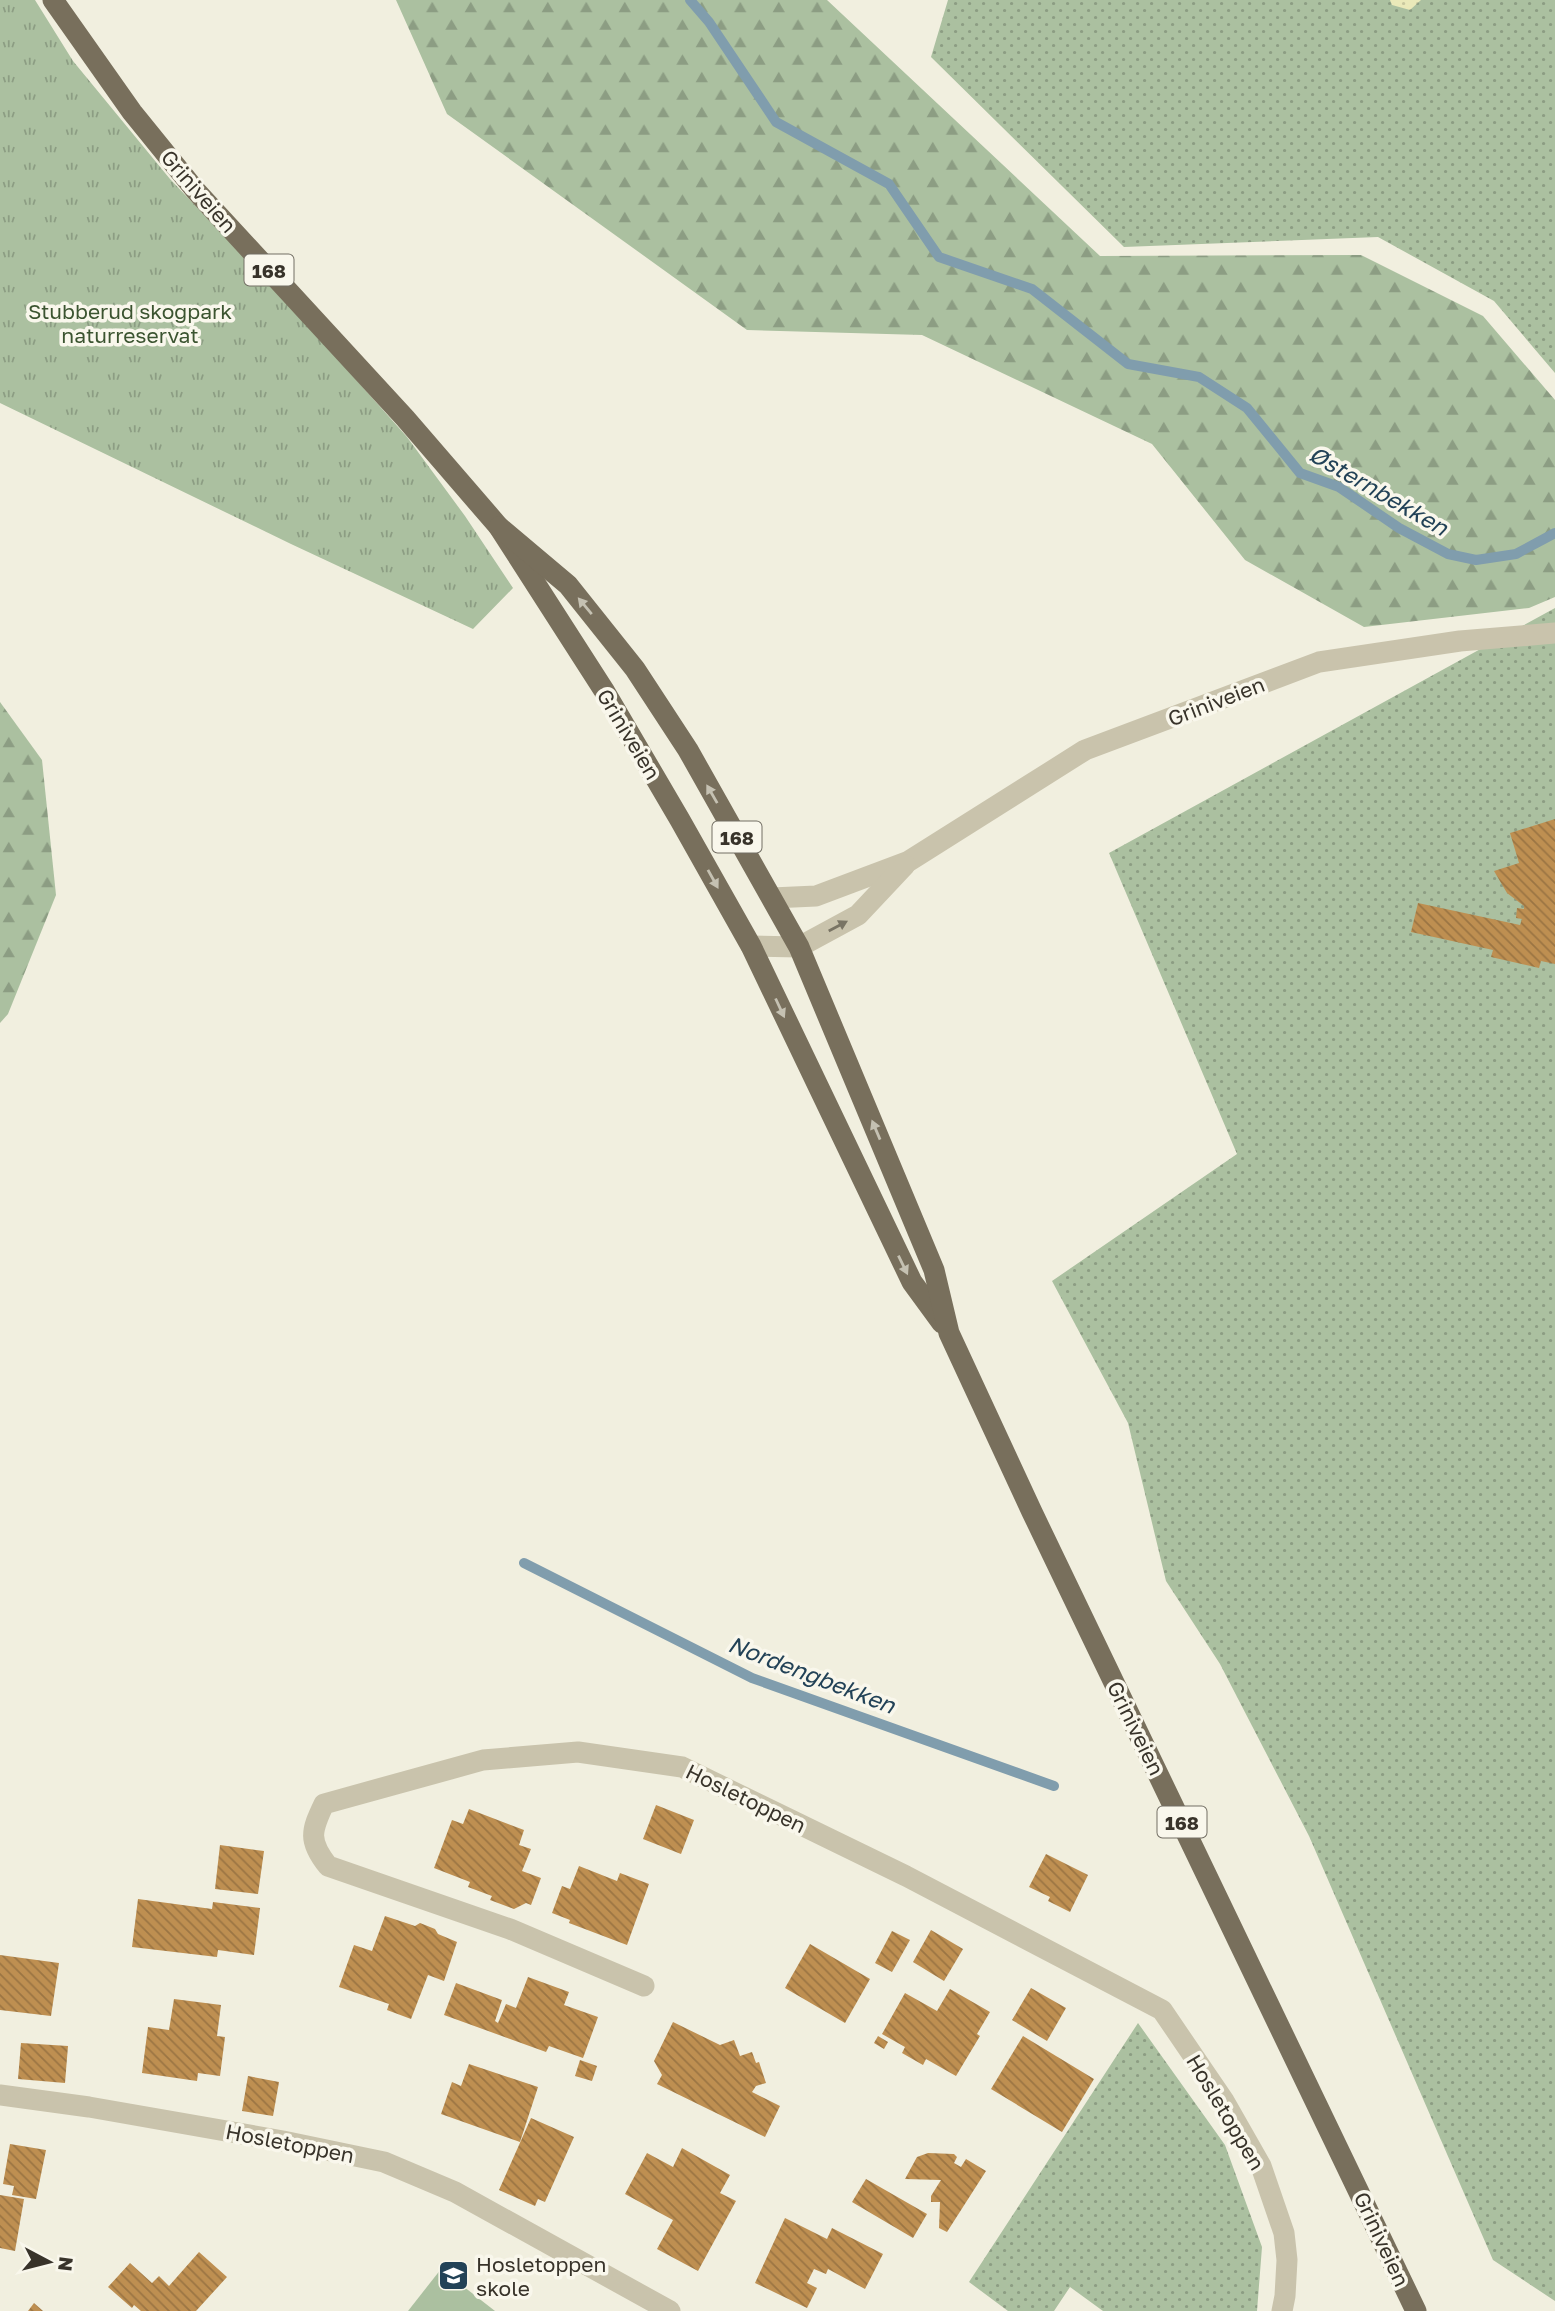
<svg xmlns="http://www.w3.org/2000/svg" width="1555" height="2311" viewBox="0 0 1555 2311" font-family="'Golos Text',sans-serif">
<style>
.grass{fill:url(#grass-dots)}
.forest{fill:url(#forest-firs)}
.sand{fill:url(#sand-dots)}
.park{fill:url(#park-tufts)}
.pitch{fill:#abc0a0}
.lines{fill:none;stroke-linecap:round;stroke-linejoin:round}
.stream{stroke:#809dad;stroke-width:10}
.building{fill:url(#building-back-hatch)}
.street{stroke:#c9c3ac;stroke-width:21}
.primary{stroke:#786f5c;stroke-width:21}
.oneway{fill:#c5c1b2}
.oneway2{fill:#797464}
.labels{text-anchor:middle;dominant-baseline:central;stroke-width:7;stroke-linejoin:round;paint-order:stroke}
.shield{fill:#f9f7ec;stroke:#726e64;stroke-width:2}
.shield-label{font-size:19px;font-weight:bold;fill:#38332a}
.street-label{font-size:21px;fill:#38332a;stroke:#f9f7ec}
.park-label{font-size:21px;fill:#3b5430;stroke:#f9f7ec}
.poi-label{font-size:21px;fill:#38332a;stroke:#f9f7ec;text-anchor:start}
.water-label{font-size:23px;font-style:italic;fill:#224257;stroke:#f9f7ec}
</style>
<defs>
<pattern id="grass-dots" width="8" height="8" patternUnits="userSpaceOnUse" patternTransform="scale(1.75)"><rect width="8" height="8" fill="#abc0a0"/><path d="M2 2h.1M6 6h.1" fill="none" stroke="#8c9d83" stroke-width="1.8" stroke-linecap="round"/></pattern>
<pattern id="forest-firs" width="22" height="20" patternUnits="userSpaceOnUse" patternTransform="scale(1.75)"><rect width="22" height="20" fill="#abc0a0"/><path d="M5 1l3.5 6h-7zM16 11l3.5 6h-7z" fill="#8c9d83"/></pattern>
<pattern id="sand-dots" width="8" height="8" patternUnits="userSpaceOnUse" patternTransform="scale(1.75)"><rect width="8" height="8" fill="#eae9b9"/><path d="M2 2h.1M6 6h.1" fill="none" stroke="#c9c89f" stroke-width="1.8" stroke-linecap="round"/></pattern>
<pattern id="park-tufts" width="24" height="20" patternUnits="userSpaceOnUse" patternTransform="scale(1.75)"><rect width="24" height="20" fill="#abc0a0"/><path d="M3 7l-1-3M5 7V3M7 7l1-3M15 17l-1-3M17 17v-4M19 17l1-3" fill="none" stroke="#8c9d83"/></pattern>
<pattern id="building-back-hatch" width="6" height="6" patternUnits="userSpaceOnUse" patternTransform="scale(1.75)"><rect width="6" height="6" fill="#be8f51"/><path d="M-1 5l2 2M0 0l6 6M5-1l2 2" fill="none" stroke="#9b7543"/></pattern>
</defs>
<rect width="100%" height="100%" fill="#f1efdf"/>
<g class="grass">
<polygon points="948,0 1555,0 1555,373 1494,301 1378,237 1124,247 931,57"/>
<polygon points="1555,608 1555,2301 1493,2260 1309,1836 1220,1664 1166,1581 1128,1423 1052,1281 1237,1154 1109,853"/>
<polygon points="1138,2023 1225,2145 1262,2247 1257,2311 1103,2311 1070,2287 1054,2311 1008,2311 969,2282"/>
</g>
<g class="forest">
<polygon points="396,0 827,0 1100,256 1361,255 1483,316 1555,400 1555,597 1529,608 1364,627 1245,560 1152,444 922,335 747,330 447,114"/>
<polygon points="0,702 42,760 56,895 8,1014 0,1023"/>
</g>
<polygon class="sand" points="1390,0 1421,0 1410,10 1392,5"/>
<g class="park">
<polygon points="0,0 35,0 73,61 170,179 288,303 407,437 465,516 513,588 473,629 291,544 0,403"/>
<polygon points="0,777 2,907 0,913"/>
</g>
<polygon class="pitch" points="441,2269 495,2311 408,2311"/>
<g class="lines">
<g class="stream">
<polyline points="690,0 709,22 776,122 889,184 939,257 1032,289 1128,364 1199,377 1247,408 1300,473 1339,487 1399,528 1448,554 1476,560 1516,554 1555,533"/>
<polyline points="524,1563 752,1678 1054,1786"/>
</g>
</g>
<g class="building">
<polygon points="1555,819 1555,964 1541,961 1539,968 1491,957 1493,950 1411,932 1418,903 1520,925 1522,919 1516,918 1517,908 1524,909 1524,906 1507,893 1494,871 1519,863 1510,833"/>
<polygon points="656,1805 694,1820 681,1854 643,1839"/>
<polygon points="469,1809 524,1830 519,1845 531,1849 522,1871 541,1878 531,1905 526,1903 514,1909 490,1900 492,1896 468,1887 470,1882 434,1868 452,1820 463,1824"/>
<polygon points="220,1845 264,1851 258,1894 215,1889"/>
<polygon points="1046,1854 1088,1875 1070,1912 1048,1901 1050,1897 1029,1887"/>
<polygon points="579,1866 617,1881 620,1873 649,1884 627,1945 569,1923 570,1920 552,1913 562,1886 570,1889"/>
<polygon points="138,1899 212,1909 213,1902 260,1908 254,1955 218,1950 217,1957 132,1947"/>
<polygon points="385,1916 415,1926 420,1923 435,1929 438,1934 457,1942 444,1981 428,1975 411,2019 387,2010 389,2004 339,1987 354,1945 372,1951"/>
<polygon points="931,1930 963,1949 944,1981 913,1962"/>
<polygon points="892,1931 910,1940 892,1972 875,1963"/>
<polygon points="810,1944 870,1979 845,2023 785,1988"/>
<polygon points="0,1955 59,1963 51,2016 0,2010"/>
<polygon points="528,1977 569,1992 564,2005 598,2017 583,2058 549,2046 546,2052 444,2015 456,1983 502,2000 495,2021 498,2023 506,2004 516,2008"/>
<polygon points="1031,1988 1066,2008 1047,2041 1012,2020"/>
<polygon points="950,1989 990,2012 977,2034 980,2036 956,2076 926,2059 923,2065 902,2053 905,2047 882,2034 905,1993 937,2011"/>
<polygon points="174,1999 221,2005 217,2036 225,2037 220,2076 198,2073 197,2081 142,2073 148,2027 169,2030"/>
<polygon points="673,2022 720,2045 734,2040 740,2056 752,2052 756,2063 759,2062 766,2083 756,2086 752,2092 780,2106 765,2137 657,2084 662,2075 654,2061"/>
<polygon points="878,2036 888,2042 884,2049 874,2043"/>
<polygon points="1023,2036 1094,2079 1062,2132 991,2089"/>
<polygon points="21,2043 68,2046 65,2083 18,2079"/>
<polygon points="580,2060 597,2066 592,2081 575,2076"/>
<polygon points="469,2064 538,2087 520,2142 441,2114 452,2082 461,2086"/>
<polygon points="248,2076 279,2082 273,2116 242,2111"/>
<polygon points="531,2118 574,2137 545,2202 538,2199 535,2206 499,2190"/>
<polygon points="10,2144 46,2150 36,2199 12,2195 14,2186 3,2184"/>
<polygon points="682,2148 730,2175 720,2193 736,2201 698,2271 657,2249 673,2220 625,2194 647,2153 673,2167"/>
<polygon points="928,2153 954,2154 957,2157 954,2163 961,2167 966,2159 986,2171 947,2232 939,2228 940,2202 931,2202 931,2196 941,2180 905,2179 917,2157"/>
<polygon points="866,2179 927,2214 913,2238 852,2202"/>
<polygon points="0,2195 24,2199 15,2251 0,2248"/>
<polygon points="785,2218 827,2239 832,2228 883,2254 865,2289 828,2269 826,2274 814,2269 807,2283 817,2288 807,2308 755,2283"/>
<polygon points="199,2252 227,2277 196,2311 141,2311 134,2305 132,2308 108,2287 130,2263 152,2283 159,2276 169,2286"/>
<polygon points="34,2303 43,2311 28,2311"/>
</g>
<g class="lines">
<g class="street">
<polyline points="772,898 816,896 909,861 1085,750 1319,662 1460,641 1555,633"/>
<polyline points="751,946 799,947 858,915 905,865"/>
<path d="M644 1986 510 1929 328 1866C308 1841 311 1831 324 1804L483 1760 578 1752 682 1767 906 1876 1162 2010 1224 2101 1261 2166 1284 2233 1287 2260 1285 2296 1282 2311"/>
<polyline points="0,2095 89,2107 283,2141 384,2162 455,2192 670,2311"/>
</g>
<g class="primary">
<polyline points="53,0 132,112 196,191 405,418 499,527 605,692 680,820 751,946 912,1282 942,1323"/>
<polyline points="499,527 568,585 635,669 688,750 799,947 934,1270 949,1333 1032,1512 1416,2311"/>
</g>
</g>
<defs><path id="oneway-solid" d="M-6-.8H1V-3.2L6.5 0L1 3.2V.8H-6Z" transform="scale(1.75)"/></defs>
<g class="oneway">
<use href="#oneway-solid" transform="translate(585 606) rotate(-130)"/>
<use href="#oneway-solid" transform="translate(712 794) rotate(-120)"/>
<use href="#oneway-solid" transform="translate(713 879) rotate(61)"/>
<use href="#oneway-solid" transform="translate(780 1008) rotate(65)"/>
<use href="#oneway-solid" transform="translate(876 1130) rotate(-113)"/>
<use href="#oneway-solid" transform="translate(903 1265) rotate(64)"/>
</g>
<use class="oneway2" href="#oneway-solid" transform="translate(838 926) rotate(-28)"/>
<defs>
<symbol id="school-square" viewBox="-11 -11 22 22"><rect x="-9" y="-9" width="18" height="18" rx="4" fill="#224257" stroke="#f9f7ec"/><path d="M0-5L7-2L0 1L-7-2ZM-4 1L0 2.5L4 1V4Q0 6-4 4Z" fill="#fff"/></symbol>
</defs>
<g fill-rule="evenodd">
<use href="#school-square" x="436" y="2258" width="35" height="35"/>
</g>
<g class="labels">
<g class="shield">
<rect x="244.5" y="254.5" width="49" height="31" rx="5"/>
<rect x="712.5" y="821.5" width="49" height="31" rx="5"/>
<rect x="1157.5" y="1806.5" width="49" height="31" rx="5"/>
</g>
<g class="shield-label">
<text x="269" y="270">168</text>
<text x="737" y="837">168</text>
<text x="1182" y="1822">168</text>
</g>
<g class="street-label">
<text transform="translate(199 191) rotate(49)">Griniveien</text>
<text transform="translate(1216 701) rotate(-21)">Griniveien</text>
<text transform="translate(629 734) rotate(59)">Griniveien</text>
<text transform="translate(1136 1728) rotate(64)">Griniveien</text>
<text transform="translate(746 1798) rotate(26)">Hosletoppen</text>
<text transform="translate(1226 2112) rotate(59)">Hosletoppen</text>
<text transform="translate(290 2143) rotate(11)">Hosletoppen</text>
<text transform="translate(1382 2239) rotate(65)">Griniveien</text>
</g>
<g class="park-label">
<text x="130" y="311">Stubberud skogpark<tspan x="130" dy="24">naturreservat</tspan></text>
</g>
<g class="poi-label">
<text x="476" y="2264">Hosletoppen<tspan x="476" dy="24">skole</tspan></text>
</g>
<g class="water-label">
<text transform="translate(1379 490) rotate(30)">Østernbekken</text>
<text transform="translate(812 1674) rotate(21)">Nordengbekken</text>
</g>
</g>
<g transform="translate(49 2262) rotate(97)" stroke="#f9f7ec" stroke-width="5" paint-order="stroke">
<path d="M0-5L12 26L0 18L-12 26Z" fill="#38332a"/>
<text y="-10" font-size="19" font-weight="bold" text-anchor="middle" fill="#38332a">N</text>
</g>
</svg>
